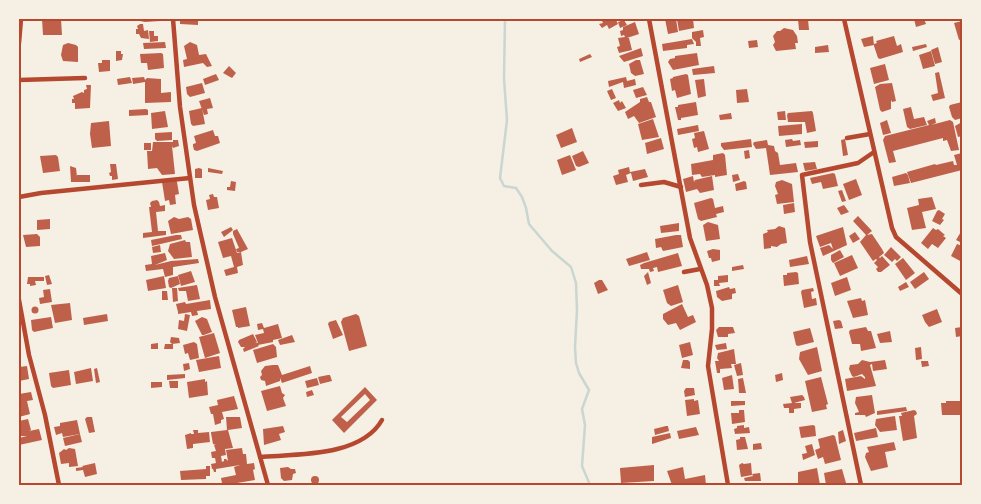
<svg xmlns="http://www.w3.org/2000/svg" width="981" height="504" viewBox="0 0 981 504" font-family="Manrope,sans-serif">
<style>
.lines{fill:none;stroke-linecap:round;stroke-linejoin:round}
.stream{stroke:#c9d6d2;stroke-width:2.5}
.building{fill:#bf614a;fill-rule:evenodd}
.minor{stroke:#b5482f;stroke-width:4.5}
.neatline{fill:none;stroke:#b5482f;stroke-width:2}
</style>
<rect width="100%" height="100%" fill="#f6efe4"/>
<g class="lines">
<polyline class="stream" points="505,19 504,79 507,120 500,178 504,186 516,188 522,197 526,208 529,224 552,251 571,267 576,283 577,310 575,347 576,363 579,373 589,390 582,409 585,425 582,466 590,485"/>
</g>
<g class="building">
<polygon points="42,19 61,19 62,35 43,35"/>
<polygon points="140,19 160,19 160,21 145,22 140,21"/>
<polygon points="183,19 198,19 198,25 180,24 180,21 183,21"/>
<polygon points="604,19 619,19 616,20 618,24 609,29 607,25 602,28 599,24 603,23 602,21"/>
<polygon points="665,19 676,19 678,32 668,34"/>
<polygon points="677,19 693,19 694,28 679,31"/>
<polygon points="798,19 808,19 809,30 799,30"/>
<polygon points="914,19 924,19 926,24 916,27"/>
<polygon points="624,20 627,25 620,28 618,22"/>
<polygon points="962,21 962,39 959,40 954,23"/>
<polygon points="635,22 639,34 627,38 629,38 632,50 619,53 617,47 620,46 618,38 625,37 624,35 621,36 620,31 623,30 623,27"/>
<polygon points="140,24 143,24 144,31 148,30 149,39 141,38 139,34 136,34 136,29 138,29 137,26"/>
<polygon points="784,28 793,30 797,36 798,43 795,43 796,49 776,51 773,45 775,42 773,36 777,31 780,31"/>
<polygon points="703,30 704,37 700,38 701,46 696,46 696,42 692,38 692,32"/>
<polygon points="149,31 154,31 154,36 158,36 158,41 150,42"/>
<polygon points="873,36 874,45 864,47 861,39"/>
<polygon points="894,36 897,46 901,44 903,52 880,59 878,58 874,46 874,44 877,43 876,41"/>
<polygon points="692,39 694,44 687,45 687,48 663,51 662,44"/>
<polygon points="757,40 758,47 749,48 748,41"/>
<polygon points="165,42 166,48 144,49 143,43"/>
<polygon points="190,42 197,45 199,55 206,54 212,66 207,67 203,63 184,67 183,60 187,59 184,46"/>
<polygon points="68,43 76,45 78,47 78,62 63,61 61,55 63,45"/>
<polygon points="926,44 927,47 913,51 912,47"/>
<polygon points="828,45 829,52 815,53 815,47"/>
<polygon points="938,47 942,62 935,64 931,50"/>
<polygon points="641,48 643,56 624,62 619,56"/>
<polygon points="116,51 121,51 121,54 123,54 122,60 116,61"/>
<polygon points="931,51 935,66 923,69 919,55"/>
<polygon points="161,53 163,54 164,68 148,70 147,63 141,63 140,54"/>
<polygon points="697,53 699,65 673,70 668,62 670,59 675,58 675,56"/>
<polygon points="590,54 592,57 580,62 579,59"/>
<polygon points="102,60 110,60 110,71 99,72 98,63 102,63"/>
<polygon points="636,60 640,60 644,74 635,76 631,73 629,64"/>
<polygon points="885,64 889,80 874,84 870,68"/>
<polygon points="229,66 236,73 232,78 223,73"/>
<polygon points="714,66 715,73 693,75 692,69"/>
<polygon points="939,72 945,98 933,101 931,95 938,93 935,73"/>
<polygon points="216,74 219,80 205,85 203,79"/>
<polygon points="686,74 688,75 691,94 677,98 675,90 672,91 670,79 673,78 673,77"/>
<polygon points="130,77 132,83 118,85 117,79"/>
<polygon points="144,77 145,80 147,78 161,79 161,93 171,92 171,102 145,103 145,82 133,84 132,78"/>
<polygon points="626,77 627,81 635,79 636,85 624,88 623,82 609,87 608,81"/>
<polygon points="704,79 706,96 698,98 695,80"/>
<polygon points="202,83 205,93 190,97 187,94 186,87"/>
<polygon points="892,83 896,101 892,102 891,100 891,109 882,112 880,110 875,87 880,84"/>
<polygon points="86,85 91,85 90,108 75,109 75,103 72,103 72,99 74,99 73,96 82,92 84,93 84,90 87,89"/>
<polygon points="643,87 647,95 636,98 633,90"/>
<polygon points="612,89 616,98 611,100 607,91"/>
<polygon points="747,89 749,102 737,103 736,90"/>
<polygon points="647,97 649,102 651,102 656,117 639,123 634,116 628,119 625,112 640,102 640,99"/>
<polygon points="210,98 213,108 207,109 208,114 204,115 199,101"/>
<polygon points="619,100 620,103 622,101 626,108 618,111 613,103"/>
<polygon points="696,102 698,115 681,118 681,120 678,120 675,107 678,107 678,105"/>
<polygon points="962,102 962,118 955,120 952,117 949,107 950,105"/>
<polygon points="911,107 914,119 924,117 927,125 910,129 907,127 903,109"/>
<polygon points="202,108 205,124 193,126 191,124 189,111"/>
<polygon points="146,109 148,110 148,115 129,116 129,110"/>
<polygon points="165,111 168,127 152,129 151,113"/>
<polygon points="785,111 786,120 778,120 777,112"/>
<polygon points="812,111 813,113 816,131 807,133 805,122 788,122 787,115 788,113"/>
<polygon points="731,113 732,119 720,120 719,115"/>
<polygon points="935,118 936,123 931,125 950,120 953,122 959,150 951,151 947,140 943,141 943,138 893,151 896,162 889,163 883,140 885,136 929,125 927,121"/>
<polygon points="653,119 659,137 642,140 638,124"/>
<polygon points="887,120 891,133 883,135 880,123"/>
<polygon points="109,121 111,146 92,148 90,134 91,123"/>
<polygon points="962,122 962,136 958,137 955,126"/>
<polygon points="802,124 802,134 779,136 778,126"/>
<polygon points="698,125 699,131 678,135 677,129"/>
<polygon points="572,128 577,142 561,148 556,135"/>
<polygon points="213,130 215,136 218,136 220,143 197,151 194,150 193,146 193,144 196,143 194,136"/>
<polygon points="704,131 709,149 698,152 697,147 694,148 692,139 695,138 694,133"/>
<polygon points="172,132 172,140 157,141 155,139 155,133"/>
<polygon points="661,138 664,149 647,154 645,143"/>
<polygon points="751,139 752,147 724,150 721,146 721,143"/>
<polygon points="792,139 793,141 800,140 801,145 786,147 785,140"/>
<polygon points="845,139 848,155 843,156 841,140"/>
<polygon points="173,140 178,140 179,146 173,148 172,146 175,174 162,175 157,168 148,169 147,151 152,151 153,142 173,142"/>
<polygon points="767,140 768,145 774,146 775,151 778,153 780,165 796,163 798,172 770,175 766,148 756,149 753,144 754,142"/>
<polygon points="818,141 818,147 805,148 804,142"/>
<rect x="144" y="143" width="7" height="7"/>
<polygon points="749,150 750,158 745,159 744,151"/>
<polygon points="583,151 589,163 579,167 576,166 572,156"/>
<polygon points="723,153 725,155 727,175 715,177 715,175 702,177 700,174 692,175 691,164 713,160 713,155"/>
<polygon points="962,153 962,170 911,183 907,172 935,164 936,165 953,161 954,165 957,165 954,155"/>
<polygon points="56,155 58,157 60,171 43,173 40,156"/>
<polygon points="570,155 576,170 562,175 557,160"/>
<polygon points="815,162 817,169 805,171 803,163"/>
<polygon points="110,164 116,164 118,179 112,180 112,176 110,176 109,173 111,172"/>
<polygon points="70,166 76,168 77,177 77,175 90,175 90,182 71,182"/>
<polygon points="629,167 630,172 645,169 648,177 633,181 631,173 626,175 628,182 616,185 613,176 619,174 618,170"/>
<polygon points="199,168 202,169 202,178 195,178 195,169"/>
<polygon points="208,168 223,171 222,174 208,172"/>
<polygon points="833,173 835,174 838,186 823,189 821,182 812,184 810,178"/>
<polygon points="906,173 908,175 910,183 894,186 892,177"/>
<polygon points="738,174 740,180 733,182 732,175"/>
<polygon points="693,176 694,182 695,180 712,176 714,190 700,193 697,189 686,192 683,179"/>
<polygon points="856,179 862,195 849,200 843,184"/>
<polygon points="176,180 177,182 179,194 175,195 176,204 170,205 169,200 165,201 162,182"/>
<polygon points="782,180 792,184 794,202 777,204 775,195 778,194 775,186 776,182"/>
<polygon points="231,181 236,182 235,191 227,190 227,187 230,187"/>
<polygon points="744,181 746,182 747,189 736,191 735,184"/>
<polygon points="842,190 846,201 842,202 838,191"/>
<polygon points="213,194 214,197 217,197 219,208 208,210 206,200 210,199 209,195"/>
<polygon points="932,197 936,209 922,212 926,228 912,230 907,208 919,205 918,199"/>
<polygon points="711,198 713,199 715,208 723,206 724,212 716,214 717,217 701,221 698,219 694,203"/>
<polygon points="157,200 159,202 160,206 165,205 165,211 156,212 158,231 166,231 166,235 143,238 143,233 152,232 149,207 151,207 150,203 152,201"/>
<polygon points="794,203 795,212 784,214 783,205"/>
<polygon points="844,205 849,212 841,215 837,208"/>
<polygon points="939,210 945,214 942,219 944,220 940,225 932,221 937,211"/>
<polygon points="858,216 872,231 867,235 872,234 882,249 884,253 879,257 880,258 882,256 890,265 881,272 878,272 876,269 878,267 874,263 877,260 876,259 873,261 860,242 866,235 853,221"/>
<polygon points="174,217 179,219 188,217 191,219 193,230 171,234 168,221"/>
<polygon points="50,219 50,229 37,230 37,220"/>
<polygon points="708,222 718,225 720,239 706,241 703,225"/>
<polygon points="679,223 679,231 661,233 660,226"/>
<polygon points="779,226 785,228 787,243 781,244 777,247 771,246 771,248 764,249 763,234 768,232 767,230 775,229"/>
<polygon points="231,227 233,230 224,237 221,232"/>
<polygon points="843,227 847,245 823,256 820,248 829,245 833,249 831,243 820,247 816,236"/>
<polygon points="933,228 936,230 938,229 945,235 943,236 946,238 938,248 932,244 928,249 921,243"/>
<polygon points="237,229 248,249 241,252 237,252 236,249 239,248 233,234 233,231"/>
<polygon points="962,230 962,243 956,240"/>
<polygon points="855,232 860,239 853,243 849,236"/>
<polygon points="37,234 40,237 40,246 26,247 23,235"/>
<polygon points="176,235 181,235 182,239 152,246 151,240"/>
<polygon points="676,235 681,235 683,247 663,251 661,247 656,248 655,239"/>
<polygon points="232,238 237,253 241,252 243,265 237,267 238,273 226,276 224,270 234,267 231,256 223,258 218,242"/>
<polygon points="185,240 186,242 190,242 192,257 174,259 168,251 170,244"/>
<polygon points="957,244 962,246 962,262 951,256"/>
<polygon points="160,245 161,252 153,253 152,247"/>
<polygon points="891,247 901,257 897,261 895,259 892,262 884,255"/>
<polygon points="713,249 720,250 720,260 712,262 711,258 709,258 707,251"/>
<polygon points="840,250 844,257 833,263 831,260 831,255"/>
<polygon points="647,252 650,260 629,266 626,259"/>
<polygon points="165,253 167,260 155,265 171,261 198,259 199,263 173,267 173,275 165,277 163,269 146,271 145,265 152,264 151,256"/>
<polygon points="678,253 682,266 658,272 657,267 653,268 654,271 650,272 649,269 641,269 640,265 644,263"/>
<polygon points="852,255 858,268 840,276 834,263"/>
<polygon points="807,256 809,264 790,267 789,260"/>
<polygon points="903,258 915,273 906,280 895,264"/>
<polygon points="743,265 744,269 732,271 732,267"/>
<polygon points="191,271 195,282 181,286 178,275"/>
<polygon points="648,272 651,283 647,285 644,276"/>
<polygon points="796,272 798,273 799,284 784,286 783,275 787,275 787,273"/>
<polygon points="924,272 929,279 915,289 910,282"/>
<polygon points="49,275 52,284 47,285 45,276"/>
<polygon points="728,275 728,282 719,283 720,286 714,286 714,280 718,280 718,276"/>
<polygon points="164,276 166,288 148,291 146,280"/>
<polygon points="178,276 180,284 171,288 169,287 168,281 169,278"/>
<polygon points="28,277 44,277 44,281 35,281 36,285 30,286 30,284 27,284"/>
<polygon points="847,277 851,290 835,296 831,283"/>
<polygon points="599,280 602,280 608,290 598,294 594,283"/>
<polygon points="906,282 909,287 900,291 898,287"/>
<polygon points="197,285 200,299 188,301 186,291 179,291 178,288"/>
<polygon points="678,285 683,302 671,306 667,303 663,290"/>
<polygon points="729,287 730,289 735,288 736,293 732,294 732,299 722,301 717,297 716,291"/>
<polygon points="172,288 177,288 178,301 173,302"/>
<polygon points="813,288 814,291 811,292 812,299 816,298 817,305 804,308 801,292 802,290"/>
<polygon points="50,289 52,302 40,304 39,298 44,297 43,290"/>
<polygon points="162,291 167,291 168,300 162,300"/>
<polygon points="861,298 862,301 865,300 868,315 853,318 847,301"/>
<polygon points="210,300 211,309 197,311 198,315 192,316 191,312 178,314 178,312 176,304 185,302 186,304"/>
<polygon points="70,303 72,320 55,323 51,305"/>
<polygon points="682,304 688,317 693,315 696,322 680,330 676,323 668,325 663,319 663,314"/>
<circle cx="35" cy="310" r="3.5"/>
<polygon points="246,307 250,326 238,328 238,327 236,327 232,310"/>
<polygon points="937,309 942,322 929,327 925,322 922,315"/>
<polygon points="107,314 108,321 84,325 83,318"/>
<polygon points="185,314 190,315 187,331 178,329 179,320 184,321"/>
<polygon points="356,314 359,316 367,346 349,351 341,322 343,318"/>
<polygon points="51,317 53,328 34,332 32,330 31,320"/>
<polygon points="202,317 207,319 212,332 204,335 202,335 195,321"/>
<polygon points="336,320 343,335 333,339 328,324 329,322"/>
<polygon points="839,320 841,321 843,328 835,329 833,321"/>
<polygon points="262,323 264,328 278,324 282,338 273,340 273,342 258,345 259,346 244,352 243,349 245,347 241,347 238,342 239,340 253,334 257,342 255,342 258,343 255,335 264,333 263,329 258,330 257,324"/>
<polygon points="719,327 733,327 735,333 728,334 728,337 718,337 716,330"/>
<polygon points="866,327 868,331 871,331 876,348 861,351 860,344 852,344 849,332 850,330"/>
<polygon points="962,327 962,336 956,337 955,328"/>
<polygon points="810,328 814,342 798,346 796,345 793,332"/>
<polygon points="890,331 892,342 880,343 877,334"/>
<polygon points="214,333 220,353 205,358 199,337"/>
<polygon points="292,335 295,342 280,345 278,340"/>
<polygon points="171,337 179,338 180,343 172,344 170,342"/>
<polygon points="194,342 197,344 199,358 190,360 188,353 185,354 183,345"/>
<polygon points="690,342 693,355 682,358 679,345"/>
<polygon points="158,343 158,349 151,349 151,344"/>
<polygon points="726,343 727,349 717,350 716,348 715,345"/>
<polygon points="165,344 173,344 173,349 164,349"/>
<polygon points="273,344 276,347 277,357 257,363 253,350"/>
<polygon points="817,347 822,371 808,375 799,359 800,352"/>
<polygon points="921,347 922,359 916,360 915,348"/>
<polygon points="734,349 736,364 731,364 732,368 720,369 720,373 717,373 715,361 719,361 717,358 718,353"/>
<polygon points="219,356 221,368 199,372 196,360"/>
<polygon points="683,360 688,360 690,362 690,369 681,368"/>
<polygon points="862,360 870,362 885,360 887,369 873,371 872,364 870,365 876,386 847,391 845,379 861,376 865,379 865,377 862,374 854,377 852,376 849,369 850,365 858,364"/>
<polygon points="921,361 928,361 929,366 922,367"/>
<polygon points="189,363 190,369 184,371 183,364"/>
<polygon points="741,363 743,375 737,376 734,365"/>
<polygon points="273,365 278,365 282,375 310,366 312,373 282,383 280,378 280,381 266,386 265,381 261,380 260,377 262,375 261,371 265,366"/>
<polygon points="27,366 29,379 19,381 19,367"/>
<polygon points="91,368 93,381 76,384 74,372"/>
<polygon points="97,368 100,382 96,383 94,369"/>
<polygon points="69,370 71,385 53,388 51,386 49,373"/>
<polygon points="782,373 783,380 776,382 775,375"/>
<polygon points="185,374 185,378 167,380 167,375"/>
<polygon points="328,375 330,375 332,381 320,384 318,377"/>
<polygon points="732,375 734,389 724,390 722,378"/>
<polygon points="821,377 828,404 826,405 827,409 812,412 805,381"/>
<polygon points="317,378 319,385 307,388 305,381"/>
<polygon points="743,378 746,393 739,393 738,379"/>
<polygon points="205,379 205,382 207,381 208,395 189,398 187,382"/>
<polygon points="169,381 178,381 178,388 170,388"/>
<polygon points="151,382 162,382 162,387 151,388"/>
<polygon points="280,386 282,393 285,395 283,398 286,406 267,411 261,391"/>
<path d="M365 387 377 400 344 433 332 420ZM365 394 370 400 347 422 341 417Z"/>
<polygon points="686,388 694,388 695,395 685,397 684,391"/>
<polygon points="312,390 314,395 307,397 306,392"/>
<polygon points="31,392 33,400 27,401 30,414 19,417 19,394"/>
<polygon points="802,395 804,397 805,400 794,403 801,403 801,408 794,409 794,413 789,413 789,408 784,408 783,404 792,403 790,397"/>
<polygon points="872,395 875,413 866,417 865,415 855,415 855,413 859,412 855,403 856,397"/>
<polygon points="234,396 238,409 222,412 224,419 221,420 221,423 215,425 213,414 211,414 209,407 218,405 217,400"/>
<polygon points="694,399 694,401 698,400 700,414 687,416 685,400"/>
<polygon points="731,401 745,401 745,405 731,406"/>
<polygon points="946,401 962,401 962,415 942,415 941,403 946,403"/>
<polygon points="906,407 907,411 877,415 877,411"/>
<polygon points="739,410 744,410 745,422 732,424 731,413 739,413"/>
<polygon points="914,410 916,411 917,414 914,416 917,438 903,441 899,416 902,416 901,413"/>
<polygon points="895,416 897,430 880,432 875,425 876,419"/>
<polygon points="87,417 92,417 95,432 89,433 85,419"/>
<polygon points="226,417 240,417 242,428 228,430 233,448 225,449 226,455 221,456 222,462 224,461 224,459 226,459 228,461 226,450 242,448 243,454 246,454 247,464 254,463 255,469 253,470 255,480 225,485 222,483 221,478 236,475 234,467 240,465 216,469 216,472 214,472 213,469 212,469 211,464 216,463 215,458 212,458 211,452 216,451 214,445 216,445 213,444 211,433 211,432 227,430"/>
<polygon points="28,419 31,430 29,431 39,429 42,440 19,445 19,438 27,436 19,436 19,421"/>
<polygon points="77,420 80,434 63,437 62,433 56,435 54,427 60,426 60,423"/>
<polygon points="744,425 744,428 749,427 750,433 735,434 734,429 737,428 737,426"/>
<polygon points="813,425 815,426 816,436 801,438 799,427"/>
<polygon points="283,426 285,432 279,434 281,440 264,445 263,429"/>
<polygon points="666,426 668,426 669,431 655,435 654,429"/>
<polygon points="696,427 699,435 679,439 677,431"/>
<polygon points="876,428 878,437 856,441 854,433"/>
<polygon points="193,430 198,430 198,433 209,432 210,442 193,444 193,448 187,449 185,435 191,433 191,434 194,434"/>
<polygon points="843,430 846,441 839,444 838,432"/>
<polygon points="670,433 671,438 652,444 652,437"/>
<polygon points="80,434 82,442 65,446 63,438"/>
<polygon points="833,435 835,436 841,460 825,464 823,457 818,459 815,450 820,448 818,439"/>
<polygon points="740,437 745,437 748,449 737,450 736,440 740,439"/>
<polygon points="894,442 896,450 885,452 888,467 871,471 865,457 866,453 869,452 867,447"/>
<polygon points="761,443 762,449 753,450 753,444"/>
<polygon points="812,444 815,455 803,460 802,454 807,453 805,446"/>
<polygon points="69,448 75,449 78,466 69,467 69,463 61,464 59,453 64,449 66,450"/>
<polygon points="95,463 97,474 85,477 83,470 76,471 76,468 83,467 82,466"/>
<polygon points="742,463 744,464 751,463 752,475 741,477 739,465"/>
<polygon points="654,465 654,481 621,483 620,468"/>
<polygon points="206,466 210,466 210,476 206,476 206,479 181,480 180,471 206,469"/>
<polygon points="288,467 291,469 295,469 296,473 293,474 292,480 284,481 281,478 280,468"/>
<polygon points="683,467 685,479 705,475 706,485 672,485 667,471"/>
<polygon points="817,468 820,485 798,485 798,472"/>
<polygon points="842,469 846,483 826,485 824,473"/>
<polygon points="760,473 761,481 745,481 744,478 753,476 752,474"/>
<circle cx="315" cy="480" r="4"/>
</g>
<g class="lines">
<g class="minor">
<polyline points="173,19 180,107 194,205 215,297 268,485"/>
<polyline points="649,19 690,238 707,285 712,308 712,329 708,366 728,485"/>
<polyline points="844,19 892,228 896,237 962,294"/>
<polyline points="19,43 21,19"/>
<polyline points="19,80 85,78"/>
<polyline points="847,138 870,134"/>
<polyline points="641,185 664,182 681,187"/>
<polyline points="19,197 41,193 190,178"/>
<polyline points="684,272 700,269"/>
<polyline points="19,300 29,355 45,415 59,485"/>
<path d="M260 457C297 454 361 457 382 420"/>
<polyline points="861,485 810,242 802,175 858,163 874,152"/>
</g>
</g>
<rect width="981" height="504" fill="none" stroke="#f6efe4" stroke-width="40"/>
<rect x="20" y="20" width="941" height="464" class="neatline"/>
</svg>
